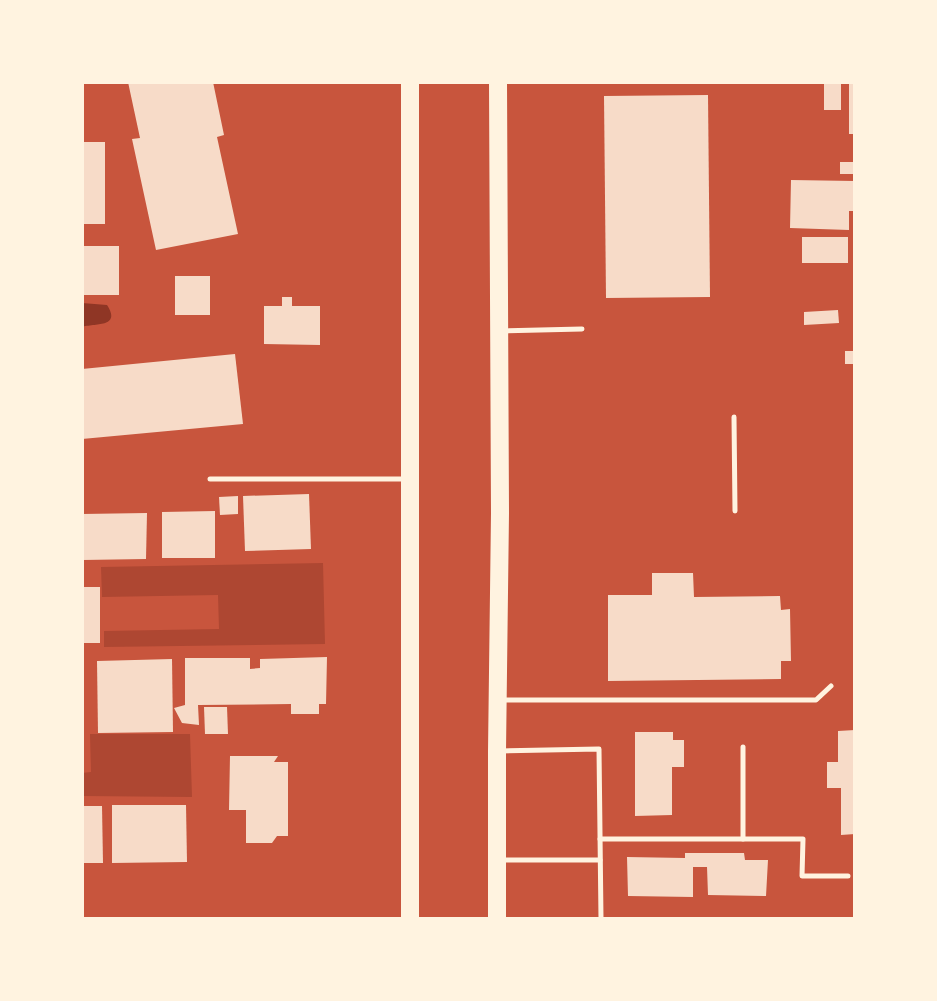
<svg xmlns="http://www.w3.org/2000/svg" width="937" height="1001" viewBox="0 0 937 1001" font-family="Roboto,sans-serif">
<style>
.green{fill:#ae4732}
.water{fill:#8f3625}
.building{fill:#f7dbc8}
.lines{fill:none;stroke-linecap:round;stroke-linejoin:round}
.service{stroke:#fff3e0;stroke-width:5}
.primary{stroke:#fff3e0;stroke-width:18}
</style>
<rect width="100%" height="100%" fill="#c8553d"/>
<g class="green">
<polygon points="323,563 325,644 104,647 104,631 219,629 218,595 102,597 101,567"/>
<polygon points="90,734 190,734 192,797 82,796 82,773 91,772"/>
</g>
<path class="water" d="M82 303 107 305C122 328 94 323 82 327Z"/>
<g class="building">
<polygon points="128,82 213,82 224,135 217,137 238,234 156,250 132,139 140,138"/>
<rect x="824" y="82" width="17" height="28"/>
<rect x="849" y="82" width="6" height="52"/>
<polygon points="708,95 710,297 606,298 604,96"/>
<rect x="82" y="142" width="23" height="82"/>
<rect x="840" y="162" width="15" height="12"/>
<polygon points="791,180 855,181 855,211 849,211 849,230 790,228"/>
<rect x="802" y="237" width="46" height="26"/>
<rect x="82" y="246" width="37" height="49"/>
<rect x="175" y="276" width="35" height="39"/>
<polygon points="282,297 292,297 292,306 320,306 320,345 264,344 264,306 282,306"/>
<polygon points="838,310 839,323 804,325 804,312"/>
<rect x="845" y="351" width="10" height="13"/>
<polygon points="235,354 243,424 82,439 82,369"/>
<polygon points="309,494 311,549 245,551 243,496"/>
<polygon points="238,496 238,514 220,515 219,497"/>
<polygon points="215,511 215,558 162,558 162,512"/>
<polygon points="147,513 146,559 83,560 82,514"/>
<polygon points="652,573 693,573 694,597 780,596 781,610 790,609 791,661 781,661 781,679 608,681 608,595 652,595"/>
<rect x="82" y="587" width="18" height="56"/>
<polygon points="327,657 326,704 319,704 319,714 291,714 291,704 198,705 199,725 182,723 174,708 185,705 185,658 250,658 250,669 260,668 260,659"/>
<polygon points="172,659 173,732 98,733 97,661"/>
<polygon points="204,707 227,707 228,734 205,734"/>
<polygon points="855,730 855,834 841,835 841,788 827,788 827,762 838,762 838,731"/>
<polygon points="635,732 673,732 673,740 684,740 684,767 672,767 672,815 635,816"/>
<polygon points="230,756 278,756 274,762 288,762 288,836 277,836 272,843 246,843 246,810 229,810"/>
<polygon points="112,805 186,805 187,862 112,863"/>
<polygon points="82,806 102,806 103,863 82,863"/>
<polygon points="685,853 744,853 745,860 768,860 766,896 708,895 707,867 693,867 693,897 628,896 627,857 685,858"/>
</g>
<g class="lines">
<g class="service">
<polyline points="501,331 582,329"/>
<polyline points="734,417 735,511"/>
<polyline points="210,479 406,479"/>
<polyline points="500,700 816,700 831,686"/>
<polyline points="743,747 743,839"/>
<polyline points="500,751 599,749 601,919"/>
<polyline points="600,839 803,839 802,876 848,876"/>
<polyline points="500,860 600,860"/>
</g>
<g class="primary">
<polyline points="410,919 410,82"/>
<polyline points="497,919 497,751 500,513 498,82"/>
</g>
</g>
<rect width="937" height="1001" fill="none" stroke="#fff3e0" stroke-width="168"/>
</svg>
